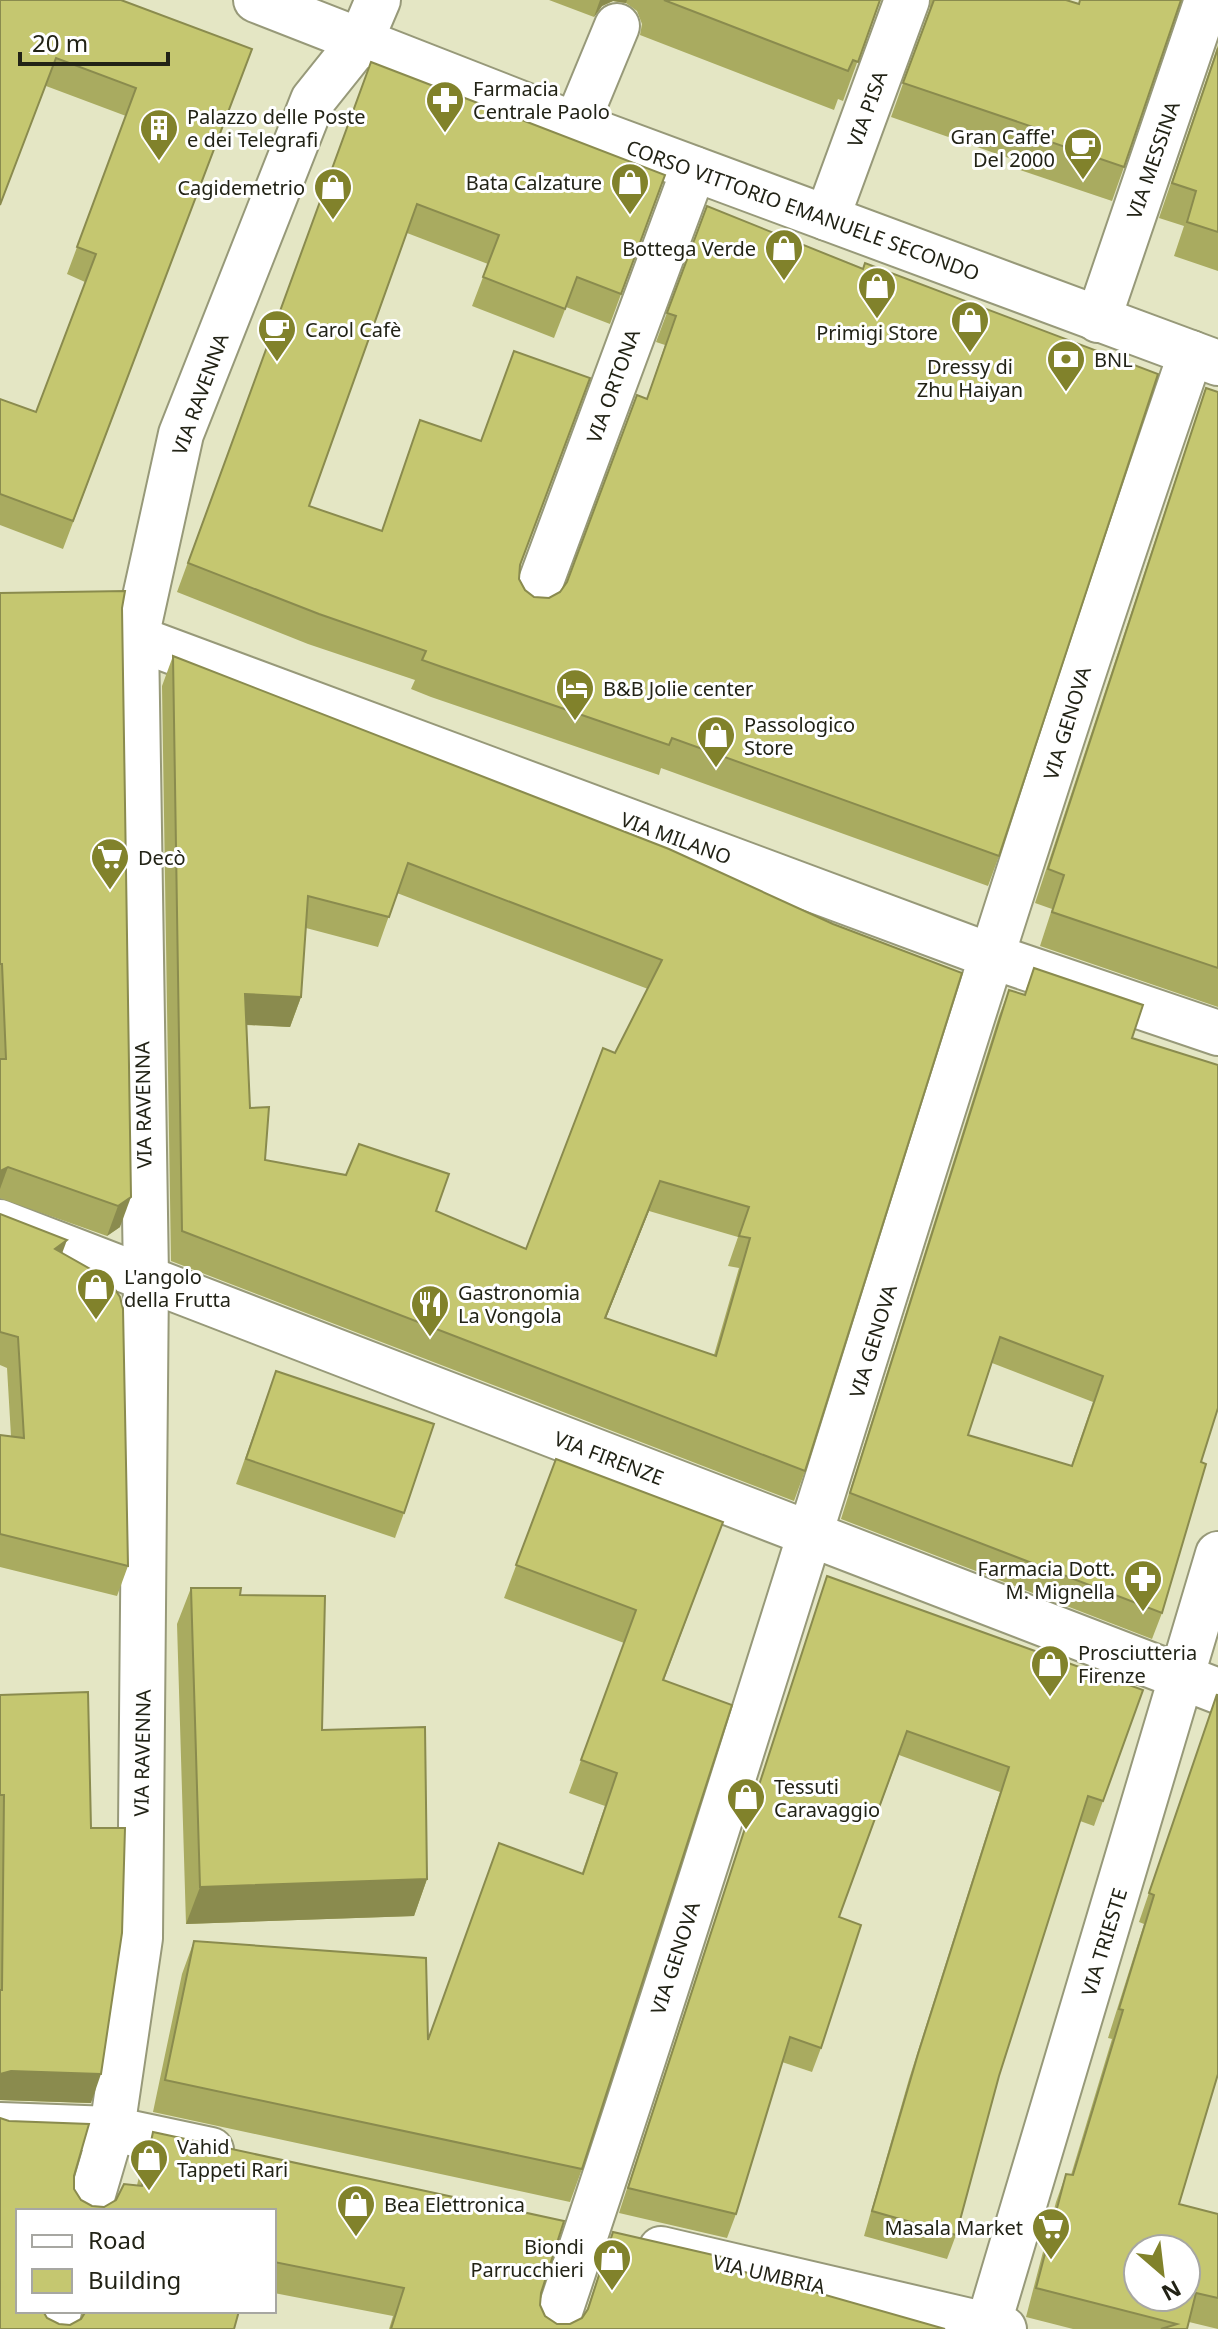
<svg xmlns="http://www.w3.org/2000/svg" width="1218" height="2329" viewBox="0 0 1218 2329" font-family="'Noto Sans',sans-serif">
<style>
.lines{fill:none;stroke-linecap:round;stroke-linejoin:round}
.street-casing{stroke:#979979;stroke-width:48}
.street{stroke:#fff;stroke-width:44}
.wall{fill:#a9ab60;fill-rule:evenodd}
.shaded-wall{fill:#8a8b4e}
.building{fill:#c5c770;stroke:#8a8b4e;stroke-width:2;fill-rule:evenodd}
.labels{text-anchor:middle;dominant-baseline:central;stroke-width:6;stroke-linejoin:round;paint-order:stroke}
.poi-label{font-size:20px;fill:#222316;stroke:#fff;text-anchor:start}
.street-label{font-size:20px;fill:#222316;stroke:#fff}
</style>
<rect width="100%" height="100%" fill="#e4e6c4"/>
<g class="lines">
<defs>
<g id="street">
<polyline points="256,0 576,125 1218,363"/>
<polyline points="576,125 617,26"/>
<polyline points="827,218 907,0"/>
<polyline points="1098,320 1207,0"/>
<polyline points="533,603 694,169"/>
<polyline points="136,638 994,957 1218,1033"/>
<polyline points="0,1222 1218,1691"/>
<polyline points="0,2125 112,2129 211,2150"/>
<polyline points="88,2211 112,2129 140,1938 146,1278 136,638 181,434 313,100 361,40 378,0"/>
<polyline points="661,2249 1004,2329"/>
<polyline points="54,2329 59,2311"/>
<path d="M554 2329C775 1673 965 1007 1191 353"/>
<polyline points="987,2329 1218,1554"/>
</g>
</defs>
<use href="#street" class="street-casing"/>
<use href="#street" class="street"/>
</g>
<g class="wall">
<polygon points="0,0 252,49 63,549 0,525 0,399 36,412 85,282 67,274 126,116 46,86"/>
<polygon points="549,0 880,0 843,101 838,99 834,110 640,35 642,24 637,11 626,3 613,1 602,6 594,17"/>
<polygon points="930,0 1066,0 1124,167 1112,201 1020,170 1023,163 891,117 930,8"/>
<polygon points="1218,45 1218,271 1174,256 1184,226 1159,218"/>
<polygon points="371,62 665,175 610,324 566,307 554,338 472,306 488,264 407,233 309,506 382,531 420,420 520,566 519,579 525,590 534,597 549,598 560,592 567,582 647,399 665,345 656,342 707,206 999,856 988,886 661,768 659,775 431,697 411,689 415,680 308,644 177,592"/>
<polygon points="1206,388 1218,392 1218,1007 1040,946 1052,909 1035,903 1194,423"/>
<polygon points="0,593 122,608 120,1227 107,1236 0,1198"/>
<path d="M173 656 833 924 805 1471 794 1501 171 1261 162 686ZM397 893 648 989 615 1053 526 1249 436 1211 265 1160 250 1108 246 1025 290 1027 301 997 306 928 378 947ZM649 1211 738 1237 728 1266 739 1268 714 1355 606 1318Z"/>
<path d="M1034 968 1132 1038 1201 1462 1162 1613 1152 1639 841 1519 999 1016 1009 990 1024 995ZM992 1363 1093 1402 1071 1466 968 1435Z"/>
<polygon points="0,1214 63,1253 128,1566 117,1596 0,1567 0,1435 11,1436 7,1368 0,1365"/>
<polygon points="267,1396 404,1513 395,1538 236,1484"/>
<polygon points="556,1459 723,1522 664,1680 582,2169 570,2202 153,2112 182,1974 194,1941 428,2040 582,1873 605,1806 569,1793 624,1643 504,1598"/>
<polygon points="827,1576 1143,1690 1094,1826 1080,1821 999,2076 956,2235 947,2259 864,2236 909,2079 1000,1792 899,1755 839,1917 821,2048 812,2072 782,2062 736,2214 727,2238 619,2213"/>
<polygon points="191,1588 240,1595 322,1730 427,1879 414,1916 186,1924 177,1624"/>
<polygon points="1217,1694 1179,2204 1218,2214 1218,2329 1189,2322 1187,2329 1073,2329 1026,2317 1056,2202 1066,2174 1071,2175 1112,2039 1108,2038 1144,1924 1139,1922"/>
<polygon points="0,1695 91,2103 0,2100"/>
<polygon points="0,2118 9,2121 89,2124 74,2176 74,2189 81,2200 92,2206 104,2207 116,2200 124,2184 137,2185 143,2161 153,2132 564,2221 541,2293 540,2305 545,2316 557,2324 570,2324 582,2318 586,2312 613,2232 722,2257 720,2265 945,2329 389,2329 393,2316 274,2293 274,2211 18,2211 18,2311 43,2311 47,2318 59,2324 70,2325 81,2319 82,2311 239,2311 234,2329 0,2329"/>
</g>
<g class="shaded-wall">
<polygon points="600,0 627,0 626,3 613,1 602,6 594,17"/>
<polygon points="245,994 301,997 290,1027 234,1024"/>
<polygon points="8,1167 0,1189 0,1171"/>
<polygon points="660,1181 649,1211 594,1348 605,1318"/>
<polygon points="131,1197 120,1227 107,1236 118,1206"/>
<polygon points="67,1240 56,1270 55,1249"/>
<polygon points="427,1879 414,1916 186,1924 200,1887"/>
<polygon points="11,2071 101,2074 91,2103 0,2100 0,2074"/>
</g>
<g class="building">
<polygon points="0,0 121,0 252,49 73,521 0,494 0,399 36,412 96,254 77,247 136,88 56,58 0,205"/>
<polygon points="664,0 880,0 858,62 853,60 848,71"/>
<polygon points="934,0 1066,0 1079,4 1080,0 1181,0 1124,167 1033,136 1036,128 903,83"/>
<polygon points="1218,48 1218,232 1187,222 1196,191 1172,183"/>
<polygon points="371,62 665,175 621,294 577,277 565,309 483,277 499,235 417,204 309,506 382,531 420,420 481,441 514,351 590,378 520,565 519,579 525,590 534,597 549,598 560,592 567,582 637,395 647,399 676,316 667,313 707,206 863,269 865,263 1158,374 999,856 672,738 669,745 442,667 422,660 426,651 319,614 188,563"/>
<polygon points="1206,388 1218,392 1218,968 1052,912 1064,875 1048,869"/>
<polygon points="125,591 122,608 131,1197 118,1206 8,1167 0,1171 0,1059 6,1059 2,964 0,964 0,593"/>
<path d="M173 656 669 849 833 924 962 973 805 1471 182 1231ZM408 863 662 960 615 1053 603 1048 526 1249 436 1211 449 1174 359 1144 346 1175 265 1160 269 1107 250 1108 245 994 301 997 308 896 389 917ZM660 1181 749 1207 739 1236 750 1238 716 1356 605 1318Z"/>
<path d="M1034 968 1143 1005 1132 1038 1218 1065V1408L1201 1462 1206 1464 1162 1613 850 1493 1009 990 1025 995ZM1000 1337 1103 1376 1072 1466 968 1435Z"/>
<polygon points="0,1214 67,1240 55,1249 108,1279 120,1297 123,1309 128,1566 0,1534 0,1435 24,1438 18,1337 0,1332"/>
<polygon points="276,1371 434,1424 404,1513 246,1459"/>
<polygon points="556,1459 723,1522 663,1680 732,1705 582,2169 165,2080 194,1941 426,1958 428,2040 499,1843 583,1874 617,1773 581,1760 636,1610 516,1565"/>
<polygon points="827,1576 1143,1690 1103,1801 1088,1796 999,2076 956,2235 872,2211 918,2054 1009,1767 907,1731 839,1917 861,1925 821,2048 790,2037 736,2214 628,2188"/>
<polygon points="191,1588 241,1588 240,1595 325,1596 322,1730 425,1727 427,1879 200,1887"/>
<polygon points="88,1692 91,1828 125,1828 122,1933 101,2074 11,2071 0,2074 0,1990 2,1990 4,1795 0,1795 0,1695"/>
<path d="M1217 1694 1218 2074 1179 2204 1218 2214V2298L1196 2293 1187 2329H1161L1177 2324 1036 2288 1066 2174 1073 2175 1123 2010 1119 2009 1154 1895 1149 1893ZM1138 2249H1186V2297H1138Z"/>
<polygon points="0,2118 9,2121 89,2124 74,2176 74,2189 81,2200 92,2206 104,2207 116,2200 124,2184 142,2186 153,2132 564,2221 541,2293 540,2305 545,2316 557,2324 570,2324 582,2318 588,2309 613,2232 722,2257 720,2265 945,2329 391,2329 404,2288 274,2262 274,2211 18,2211 18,2311 43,2311 47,2318 59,2324 70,2325 81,2319 86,2311 239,2311 234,2329 0,2329"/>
</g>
<defs>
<symbol id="pharmacy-pin" viewBox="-11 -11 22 30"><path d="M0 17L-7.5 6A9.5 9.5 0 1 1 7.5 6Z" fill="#81822b" stroke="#fff"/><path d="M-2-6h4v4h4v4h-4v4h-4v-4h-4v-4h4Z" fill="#fff"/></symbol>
<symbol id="building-pin" viewBox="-11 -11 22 30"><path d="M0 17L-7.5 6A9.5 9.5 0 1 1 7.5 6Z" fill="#81822b" stroke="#fff"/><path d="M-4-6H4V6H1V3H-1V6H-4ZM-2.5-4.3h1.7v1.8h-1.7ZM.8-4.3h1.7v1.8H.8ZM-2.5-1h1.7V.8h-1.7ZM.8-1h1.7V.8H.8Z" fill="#fff"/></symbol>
<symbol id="cafe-pin" viewBox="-11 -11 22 30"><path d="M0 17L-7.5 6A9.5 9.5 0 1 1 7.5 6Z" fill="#81822b" stroke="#fff"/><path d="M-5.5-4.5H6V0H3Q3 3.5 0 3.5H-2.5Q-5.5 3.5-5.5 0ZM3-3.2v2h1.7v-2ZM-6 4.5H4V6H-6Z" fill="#fff"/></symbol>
<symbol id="shop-pin" viewBox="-11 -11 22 30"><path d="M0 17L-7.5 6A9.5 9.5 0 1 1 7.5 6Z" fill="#81822b" stroke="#fff"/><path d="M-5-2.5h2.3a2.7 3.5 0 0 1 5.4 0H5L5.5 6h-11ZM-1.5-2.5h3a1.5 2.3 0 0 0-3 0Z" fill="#fff"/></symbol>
<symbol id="bank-pin" viewBox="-11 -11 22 30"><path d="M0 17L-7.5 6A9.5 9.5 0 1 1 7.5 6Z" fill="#81822b" stroke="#fff"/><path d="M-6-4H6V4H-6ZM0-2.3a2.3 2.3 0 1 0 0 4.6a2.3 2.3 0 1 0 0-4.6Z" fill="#fff"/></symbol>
<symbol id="hotel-pin" viewBox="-11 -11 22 30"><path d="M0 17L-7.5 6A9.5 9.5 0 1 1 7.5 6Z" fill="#81822b" stroke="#fff"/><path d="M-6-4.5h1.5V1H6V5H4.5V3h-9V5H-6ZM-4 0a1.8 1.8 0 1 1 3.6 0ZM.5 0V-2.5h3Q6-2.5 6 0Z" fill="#fff"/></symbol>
<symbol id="supermarket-pin" viewBox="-11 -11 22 30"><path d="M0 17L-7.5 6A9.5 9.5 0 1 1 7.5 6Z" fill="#81822b" stroke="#fff"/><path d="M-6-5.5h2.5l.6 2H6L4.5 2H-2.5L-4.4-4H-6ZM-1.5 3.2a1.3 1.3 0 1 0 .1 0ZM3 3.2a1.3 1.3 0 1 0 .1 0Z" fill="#fff"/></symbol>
<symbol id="restaurant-pin" viewBox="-11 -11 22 30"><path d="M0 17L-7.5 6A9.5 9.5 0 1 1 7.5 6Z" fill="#81822b" stroke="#fff"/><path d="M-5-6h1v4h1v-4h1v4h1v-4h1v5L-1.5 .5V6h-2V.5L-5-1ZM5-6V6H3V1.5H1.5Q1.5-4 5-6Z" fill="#fff"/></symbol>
</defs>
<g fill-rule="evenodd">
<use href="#pharmacy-pin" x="423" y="78" width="44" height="60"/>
<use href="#building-pin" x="137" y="106" width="44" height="60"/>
<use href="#cafe-pin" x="1061" y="125" width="44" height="60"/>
<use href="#shop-pin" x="608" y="160" width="44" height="60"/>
<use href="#shop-pin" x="311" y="165" width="44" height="60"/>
<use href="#shop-pin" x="762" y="226" width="44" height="60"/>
<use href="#shop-pin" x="855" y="264" width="44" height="60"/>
<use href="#shop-pin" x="948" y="298" width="44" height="60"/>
<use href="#cafe-pin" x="255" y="307" width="44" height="60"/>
<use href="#bank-pin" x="1044" y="337" width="44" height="60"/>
<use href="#hotel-pin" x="553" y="666" width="44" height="60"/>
<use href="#shop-pin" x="694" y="713" width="44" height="60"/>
<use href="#supermarket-pin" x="88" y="835" width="44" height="60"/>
<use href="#shop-pin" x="74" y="1265" width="44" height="60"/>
<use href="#restaurant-pin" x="408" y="1282" width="44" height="60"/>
<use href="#pharmacy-pin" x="1121" y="1557" width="44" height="60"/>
<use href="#shop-pin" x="1028" y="1642" width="44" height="60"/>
<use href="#shop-pin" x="724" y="1775" width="44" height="60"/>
<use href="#shop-pin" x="127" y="2136" width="44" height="60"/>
<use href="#shop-pin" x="334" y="2182" width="44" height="60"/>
<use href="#supermarket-pin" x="1029" y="2205" width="44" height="60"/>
<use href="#shop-pin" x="590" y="2236" width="44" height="60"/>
</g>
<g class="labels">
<g class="poi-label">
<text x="473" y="88">Farmacia<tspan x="473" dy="23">Centrale Paolo</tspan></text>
<text x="187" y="116">Palazzo delle Poste<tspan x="187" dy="23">e dei Telegrafi</tspan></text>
<text x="1055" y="136" text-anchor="end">Gran Caffe'<tspan x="1055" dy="23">Del 2000</tspan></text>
<text x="602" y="182" text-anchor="end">Bata Calzature</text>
<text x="305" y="187" text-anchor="end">Cagidemetrio</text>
<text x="756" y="248" text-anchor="end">Bottega Verde</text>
<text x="305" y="329">Carol Cafè</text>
<text x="877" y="332" text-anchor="middle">Primigi Store</text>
<text x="1094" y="359">BNL</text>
<text x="970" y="366" text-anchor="middle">Dressy di<tspan x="970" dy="23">Zhu Haiyan</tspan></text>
<text x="603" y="688">B&amp;B Jolie center</text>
<text x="744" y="724">Passologico<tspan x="744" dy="23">Store</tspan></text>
<text x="138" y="857">Decò</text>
<text x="124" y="1276">L'angolo<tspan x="124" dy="23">della Frutta</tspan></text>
<text x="458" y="1292">Gastronomia<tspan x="458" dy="23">La Vongola</tspan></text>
<text x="1115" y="1568" text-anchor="end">Farmacia Dott.<tspan x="1115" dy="23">M. Mignella</tspan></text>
<text x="1078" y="1652">Prosciutteria<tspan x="1078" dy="23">Firenze</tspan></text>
<text x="774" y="1786">Tessuti<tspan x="774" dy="23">Caravaggio</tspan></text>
<text x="177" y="2146">Vahid<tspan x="177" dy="23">Tappeti Rari</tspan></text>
<text x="384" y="2204">Bea Elettronica</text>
<text x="1023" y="2227" text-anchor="end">Masala Market</text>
<text x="584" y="2246" text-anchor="end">Biondi<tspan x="584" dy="23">Parrucchieri</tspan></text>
</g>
<g class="street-label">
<text transform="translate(867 109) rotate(-70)">VIA PISA</text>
<text transform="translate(1153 160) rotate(-71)">VIA MESSINA</text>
<text transform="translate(803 210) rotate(20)">CORSO VITTORIO EMANUELE SECONDO</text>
<text transform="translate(613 386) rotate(-70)">VIA ORTONA</text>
<text transform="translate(200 394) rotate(-70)">VIA RAVENNA</text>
<text transform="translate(1067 723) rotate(-73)">VIA GENOVA</text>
<text transform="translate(676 838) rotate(20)">VIA MILANO</text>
<text transform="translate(143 1105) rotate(-91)">VIA RAVENNA</text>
<text transform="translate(873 1341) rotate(-73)">VIA GENOVA</text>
<text transform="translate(609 1458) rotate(21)">VIA FIRENZE</text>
<text transform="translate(142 1753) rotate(-89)">VIA RAVENNA</text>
<text transform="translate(1104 1942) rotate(-73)">VIA TRIESTE</text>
<text transform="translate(675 1958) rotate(-72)">VIA GENOVA</text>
<text transform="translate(769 2274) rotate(13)">VIA UMBRIA</text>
</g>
</g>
<rect x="16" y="2209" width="260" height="104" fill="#ffffff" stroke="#a7a7a2" stroke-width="2"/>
<rect x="32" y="2235" width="40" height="12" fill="#ffffff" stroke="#a7a7a2" stroke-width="2"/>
<text x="88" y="2249" font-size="24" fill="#222316">Road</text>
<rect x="32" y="2269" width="40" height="24" fill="#c5c770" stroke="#a7a7a2" stroke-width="2"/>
<text x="88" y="2289" font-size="24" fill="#222316">Building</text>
<g transform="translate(1162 2273) rotate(152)"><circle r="38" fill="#ffffff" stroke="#a7a7a2" stroke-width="2"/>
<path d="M0-6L14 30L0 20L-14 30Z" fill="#81822b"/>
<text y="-12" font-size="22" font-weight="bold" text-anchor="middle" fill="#222316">N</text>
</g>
<path d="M20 52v12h148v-12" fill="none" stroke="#222316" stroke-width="4"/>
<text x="32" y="52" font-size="24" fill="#222316" stroke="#ffffff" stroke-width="6" paint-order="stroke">20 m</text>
</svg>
